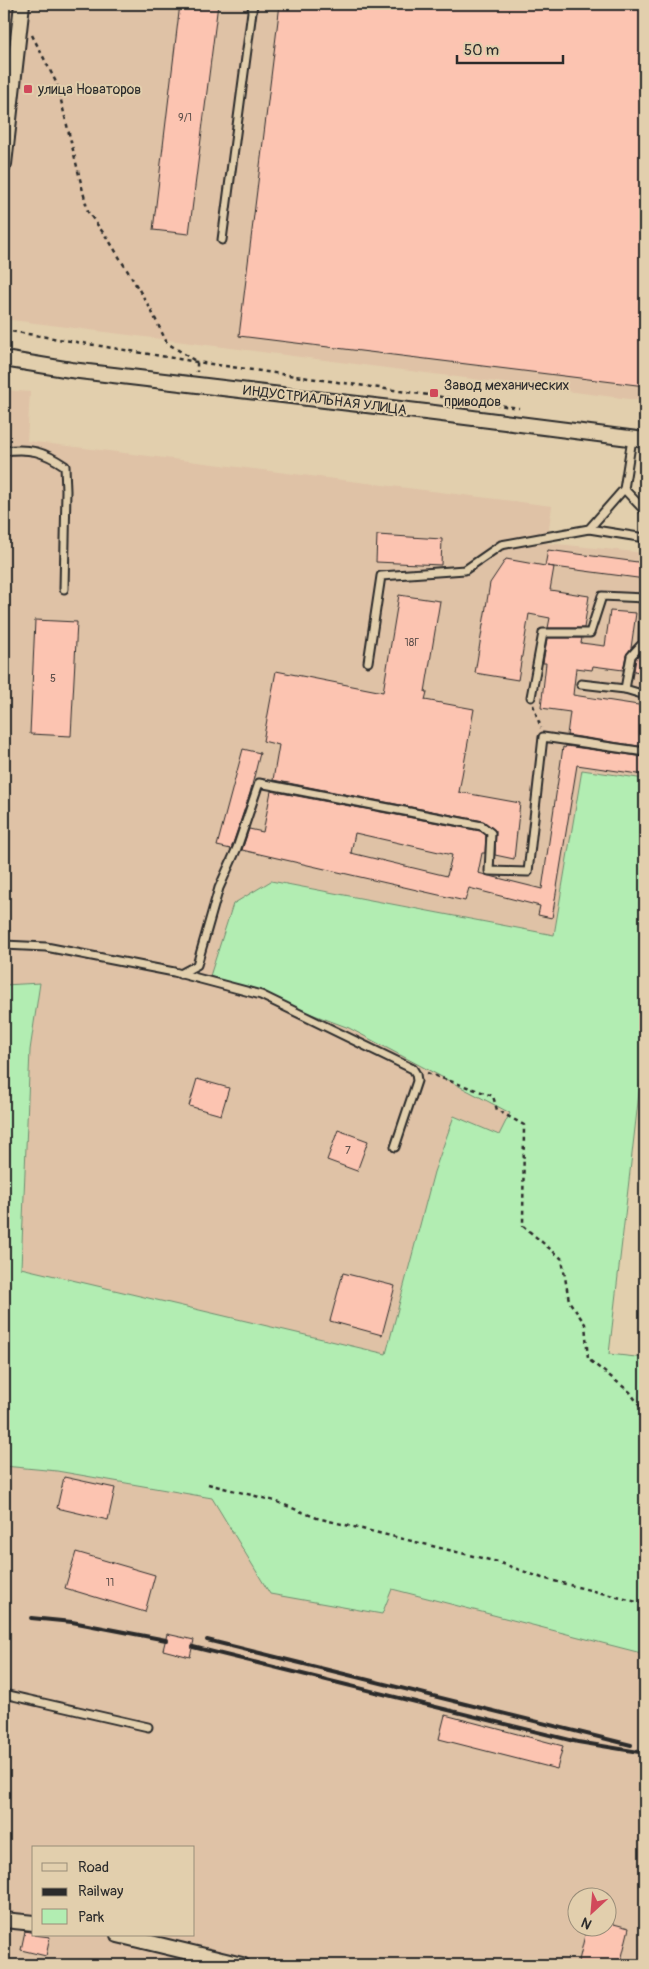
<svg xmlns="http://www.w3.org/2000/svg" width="649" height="1969" viewBox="0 0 649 1969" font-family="Pangolin,sans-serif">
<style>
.built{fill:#dfc2a6;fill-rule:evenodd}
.green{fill:#b2edb2;stroke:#6e8c6e}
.building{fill:#fcc4b1;stroke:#2b2b2b;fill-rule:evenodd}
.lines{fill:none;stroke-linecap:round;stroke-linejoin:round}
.lane-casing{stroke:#2b2b2b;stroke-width:11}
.street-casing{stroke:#2b2b2b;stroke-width:18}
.path{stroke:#2b2b2b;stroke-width:2.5;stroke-dasharray:4 4;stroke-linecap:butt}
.lane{stroke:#e2cfad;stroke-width:7}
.street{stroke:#e2cfad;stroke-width:14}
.rail{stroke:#2b2b2b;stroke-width:4}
.poi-dot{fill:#d1495b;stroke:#e2cfad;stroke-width:2}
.labels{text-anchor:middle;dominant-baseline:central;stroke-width:4;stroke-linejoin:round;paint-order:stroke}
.number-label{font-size:11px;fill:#5f514c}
.poi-label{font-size:14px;fill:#2b2b2b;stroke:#e2cfad;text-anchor:start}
.street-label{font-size:14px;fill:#2b2b2b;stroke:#e2cfad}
</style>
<rect width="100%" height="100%" fill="#e2cfad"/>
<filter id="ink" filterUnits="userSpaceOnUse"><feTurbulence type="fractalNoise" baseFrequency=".02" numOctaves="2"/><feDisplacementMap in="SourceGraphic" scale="10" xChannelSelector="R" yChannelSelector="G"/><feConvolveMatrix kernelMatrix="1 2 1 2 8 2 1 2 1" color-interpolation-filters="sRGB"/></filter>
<g filter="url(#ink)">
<g class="built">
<polygon points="4,4 645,4 645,401 4,319"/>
<polygon points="4,390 30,392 27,441 552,506 547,543 645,553 645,779 582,770 554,935 272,881 233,904 210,976 349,1028 510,1113 500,1135 454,1117 434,1172 386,1354 21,1269 30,1050 40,983 4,985"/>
<path d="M4 1466 57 1471 212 1498 270 1594 392 1589 645 1654V1965H4ZM34 1848H194V1935H34ZM576 1896H606V1926H576Z"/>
</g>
<polygon class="green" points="582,770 645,779 645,1041 609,1354 645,1358 645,1654 392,1589 382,1614 270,1594 212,1498 57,1471 4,1466 4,985 40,983 30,1050 21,1268 386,1354 434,1172 454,1116 499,1135 510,1113 349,1028 210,976 233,904 271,881 554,935"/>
<g class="building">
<polygon points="180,4 218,4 189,234 153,230"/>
<polygon points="280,4 645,4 645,386 239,336"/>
<polygon points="377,535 442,539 441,565 376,562"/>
<polygon points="548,550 645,563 645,579 547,566 554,567 550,590 589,596 584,628 548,628 550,618 529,614 518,680 475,673 490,583 506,559 545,566"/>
<polygon points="399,595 440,601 425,692 427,692 425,700 474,709 459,792 520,803 514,859 495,855 496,831 483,821 273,780 279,745 263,741 276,671 383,692"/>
<polygon points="610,611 636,613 631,648 626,655 623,670 593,666 592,670 576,668 573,695 645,706 645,747 567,735 570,712 541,708 546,663 543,663 547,638 582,638 581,643 605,646"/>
<polygon points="35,620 77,622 71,736 30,734"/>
<polygon points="639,655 645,656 645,673 634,671 636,658"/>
<path d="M566 746 645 757V775L577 765 552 918 538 915 540 906 469 888 465 901 242 850 249 829 263 832 271 791 480 831 486 835 485 853H482L478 873 542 889 563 747 565 748ZM355 833 452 855 447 876 351 853Z"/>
<polygon points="243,749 260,753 250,793 231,849 217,846"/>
<polygon points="197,1079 229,1088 221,1115 189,1106"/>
<polygon points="338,1130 368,1141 357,1171 327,1160"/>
<polygon points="343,1273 395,1286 382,1335 330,1321"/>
<polygon points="64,1477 115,1488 108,1520 57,1508"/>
<polygon points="76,1552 155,1575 145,1612 65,1588"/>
<polygon points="167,1634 194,1640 190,1657 163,1650"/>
<polygon points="445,1715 563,1746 557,1769 439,1739"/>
<polygon points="606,1922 629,1928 620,1965 578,1965 587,1926 606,1926"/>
<polygon points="25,1931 34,1933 34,1935 50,1937 46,1956 21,1950"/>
</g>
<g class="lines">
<defs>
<g id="lane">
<polyline points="222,240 253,4"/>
<polyline points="632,439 624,489 645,511"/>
<path d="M4 451C30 448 43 451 65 466L66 491 64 589"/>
<polyline points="589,529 645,538"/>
<polyline points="644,598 643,643 631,656 625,689 645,695"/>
<polyline points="368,662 381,576 465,570 501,545 589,529 624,489"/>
<polyline points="581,684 625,689"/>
<polyline points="531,697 543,633 590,633 602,596 645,598"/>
<polyline points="4,945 46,947 174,972 261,995 413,1069 416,1074 417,1081 395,1147"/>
<polyline points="180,974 197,965 219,888 237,848 259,783 482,826 491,833 489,871 528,872 543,737 645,752"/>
<polyline points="4,1694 148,1727"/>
</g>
<g id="street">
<polyline points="4,164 22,4"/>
<polyline points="4,359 71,370 434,413 645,440"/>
<polyline points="4,1920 34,1923"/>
<polyline points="118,1935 242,1965"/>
</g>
</defs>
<use href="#lane" class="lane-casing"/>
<use href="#street" class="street-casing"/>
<g class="path">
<polyline points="32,35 57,84 88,212 110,242 150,308 167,343 197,362 197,372"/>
<polyline points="4,330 197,362 519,408"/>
<polyline points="533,705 541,728"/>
<polyline points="427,1073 493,1096 497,1110 524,1125 523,1226 562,1259 569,1301 585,1324 588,1359 630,1392 645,1414"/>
<polyline points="208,1484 275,1501 317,1518 498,1562 542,1578 645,1604"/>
</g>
<use href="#lane" class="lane"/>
<use href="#street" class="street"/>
<g class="rail">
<polyline points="31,1618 72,1622 166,1640"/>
<polyline points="207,1640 631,1745"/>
<polyline points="193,1647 578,1742 645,1753"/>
</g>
</g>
</g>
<g class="poi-dot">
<rect x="23" y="84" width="10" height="10" rx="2.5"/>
<rect x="429" y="388" width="10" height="10" rx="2.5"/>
</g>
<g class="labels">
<g class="number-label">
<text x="185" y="117">9/1</text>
<text x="412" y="642">18Г</text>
<text x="53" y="678">5</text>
<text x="348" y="1150">7</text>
<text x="110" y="1582">11</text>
</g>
<g class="poi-label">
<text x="38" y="89">улица Новаторов</text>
<text x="444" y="385">Завод механических<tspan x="444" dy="16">приводов</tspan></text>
</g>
<g class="street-label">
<text transform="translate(325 400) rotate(7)">ИНДУСТРИАЛЬНАЯ УЛИЦА</text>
</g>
</g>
<rect width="649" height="1969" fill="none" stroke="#e2cfad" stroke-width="20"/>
<rect x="10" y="10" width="629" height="1949" fill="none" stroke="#2b2b2b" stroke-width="2" filter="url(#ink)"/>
<rect x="32" y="1846" width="162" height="90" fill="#e2cfad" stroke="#998d79"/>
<rect x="42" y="1863" width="25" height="8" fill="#e2cfad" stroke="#998d79"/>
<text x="78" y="1872" font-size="15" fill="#2b2b2b">Road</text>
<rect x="42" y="1888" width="25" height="8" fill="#2b2b2b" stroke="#998d79"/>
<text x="78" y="1896" font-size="15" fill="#2b2b2b">Railway</text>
<rect x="42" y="1909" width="25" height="15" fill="#b2edb2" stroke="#998d79"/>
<text x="78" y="1922" font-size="15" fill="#2b2b2b">Park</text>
<g transform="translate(592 1912) rotate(206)"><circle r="24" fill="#e2cfad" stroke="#998d79"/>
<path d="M0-4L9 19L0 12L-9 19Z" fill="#d1495b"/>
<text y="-8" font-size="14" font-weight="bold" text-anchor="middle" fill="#2b2b2b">N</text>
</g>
<path d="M457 55v8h106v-8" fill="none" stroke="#2b2b2b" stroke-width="2.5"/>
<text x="464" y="55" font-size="15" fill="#2b2b2b" stroke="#e2cfad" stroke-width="4" paint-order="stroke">50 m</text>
</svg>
